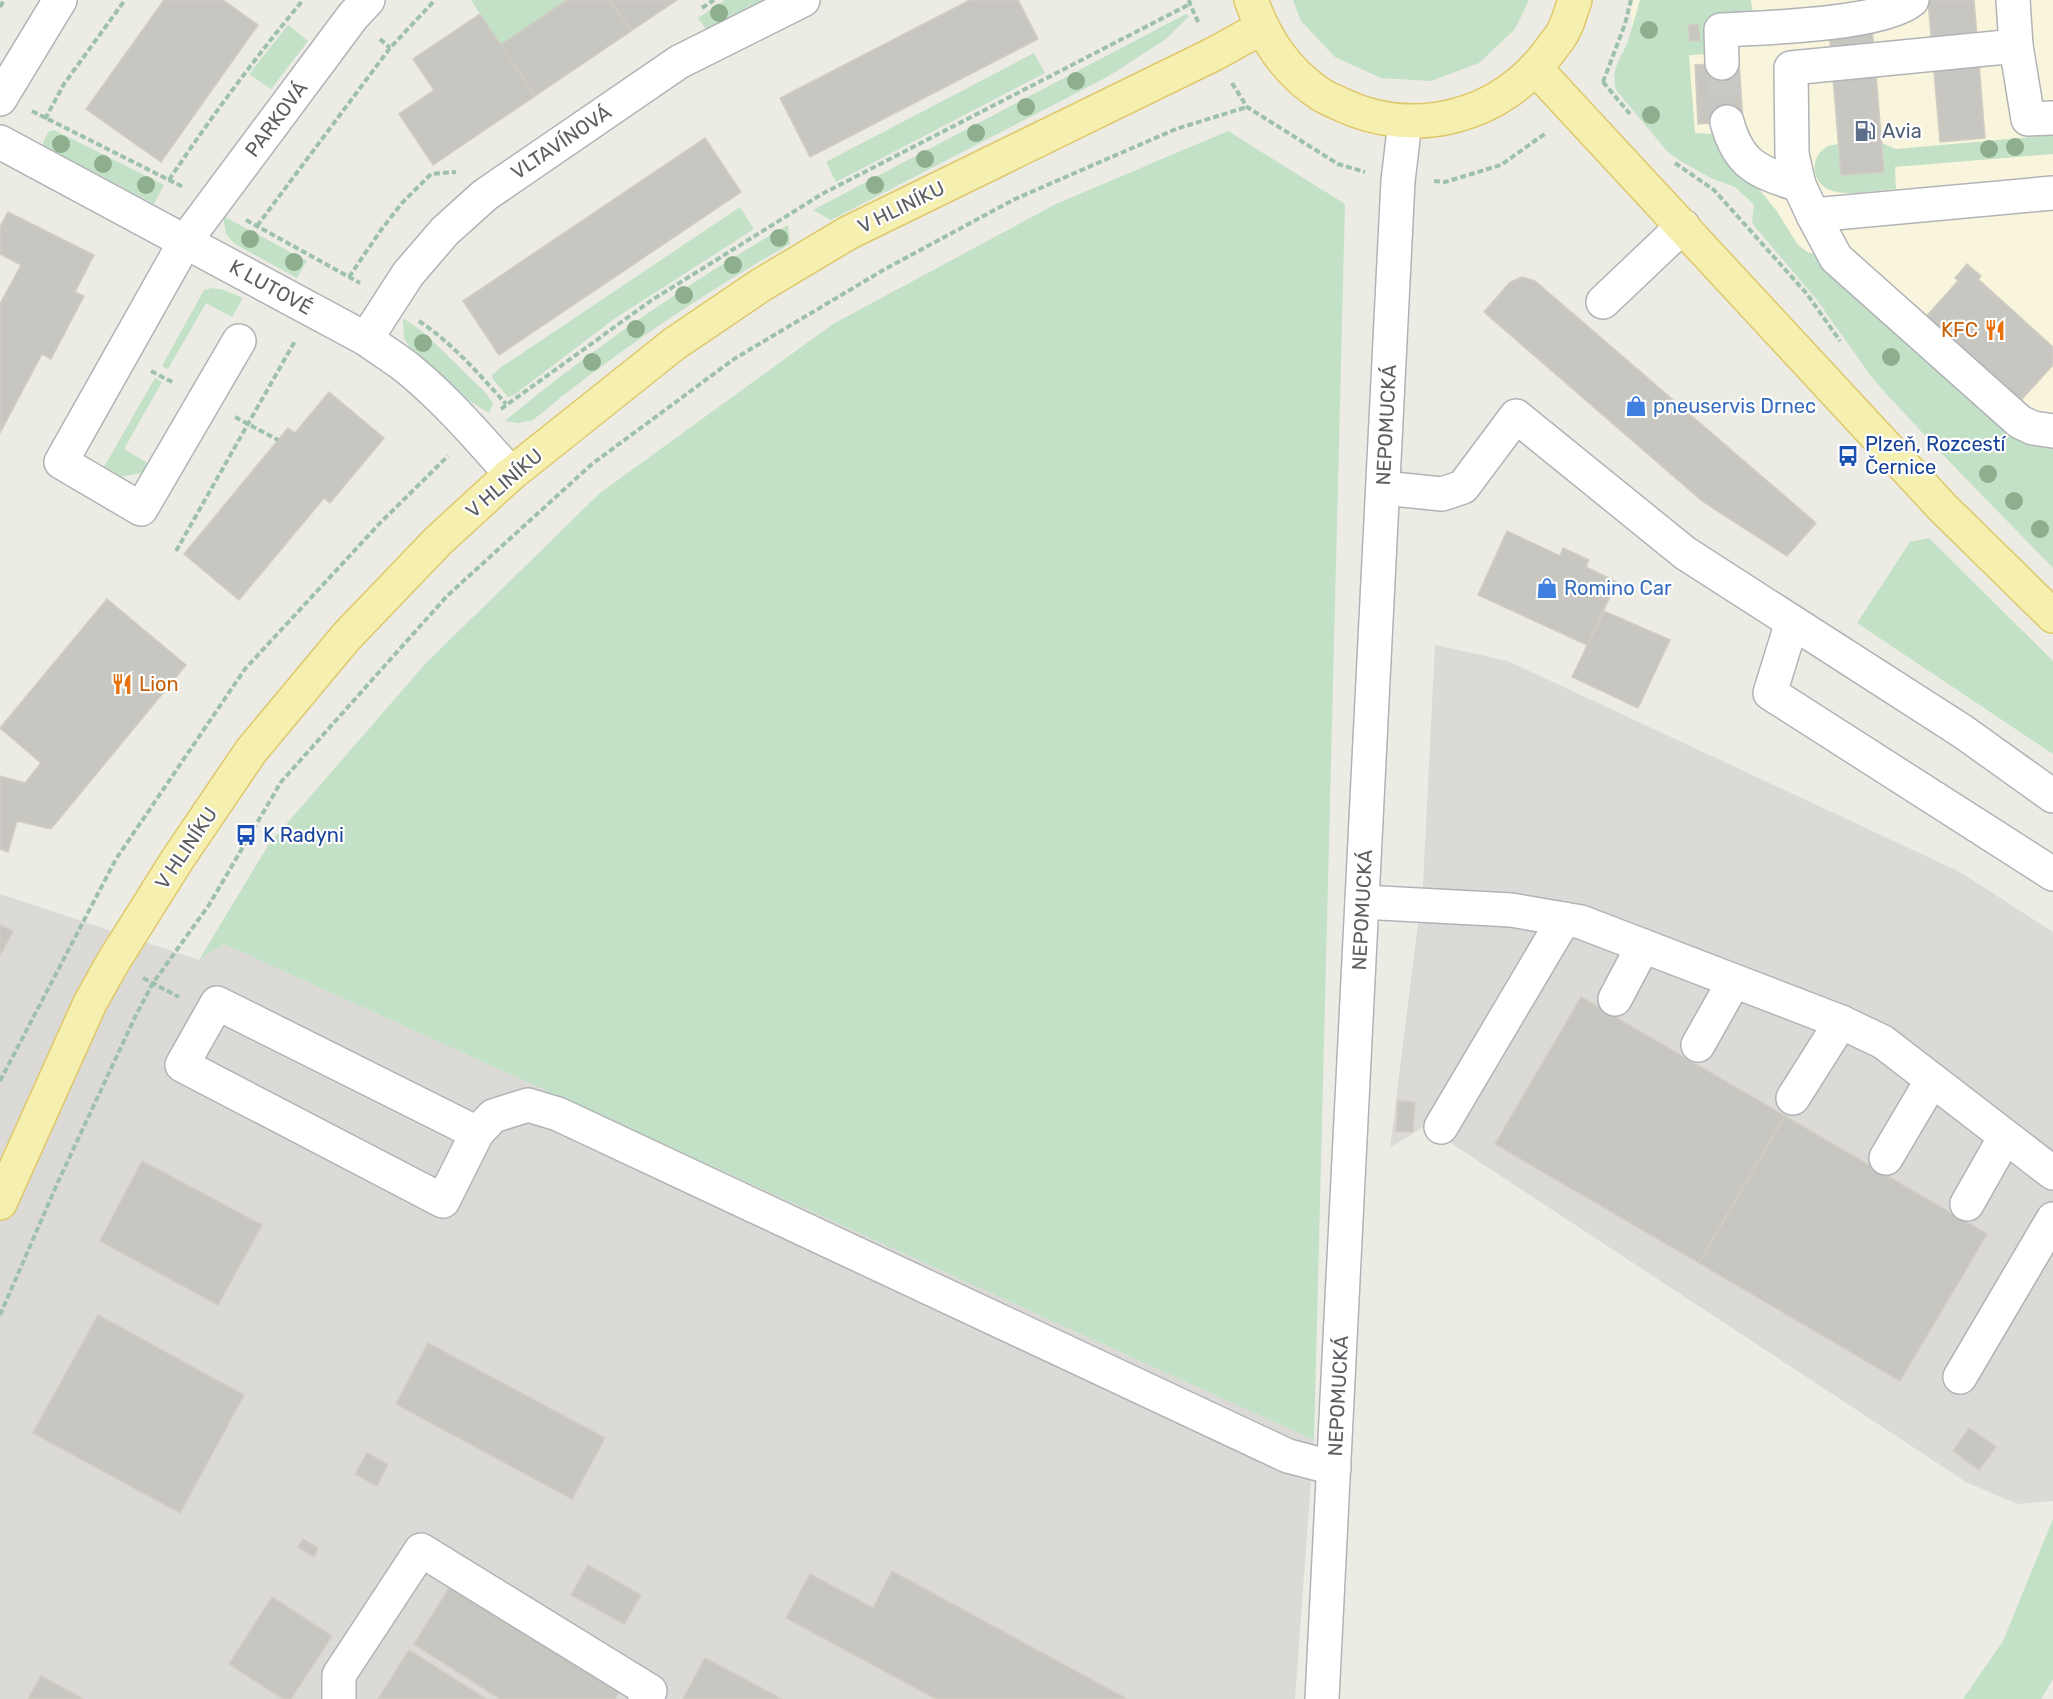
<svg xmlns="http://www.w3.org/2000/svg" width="2053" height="1699" viewBox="0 0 2053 1699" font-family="Rubik,sans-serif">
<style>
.commercial{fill:#f9f5dc}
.industrial{fill:#dbdad6}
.green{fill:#c3e1c6}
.building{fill:#c8c6c0;stroke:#d0cdc3;stroke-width:1.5}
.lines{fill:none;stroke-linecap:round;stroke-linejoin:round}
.minor-tunnel{stroke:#c8c8c4;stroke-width:33;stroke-dasharray:33 16;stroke-linecap:butt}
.minor-casing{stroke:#b1b3b7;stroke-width:36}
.major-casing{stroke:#dfc86a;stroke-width:36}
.path{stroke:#9dc1aa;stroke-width:4;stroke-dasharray:6 3;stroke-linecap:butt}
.minor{stroke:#fff;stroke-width:33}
.major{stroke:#f5efb0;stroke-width:33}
.tree{fill:#8daf8e}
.labels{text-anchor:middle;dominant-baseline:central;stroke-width:4.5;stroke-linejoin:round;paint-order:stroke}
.street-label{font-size:20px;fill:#5c5e62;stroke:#fff}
.service-label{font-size:20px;fill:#4e5e75;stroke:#fff;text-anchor:start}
.food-label{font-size:20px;fill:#c56008;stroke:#fff;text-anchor:end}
.shop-label{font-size:20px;fill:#366cbe;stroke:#fff;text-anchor:start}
.transit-label{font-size:20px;fill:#164399;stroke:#fff;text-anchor:start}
</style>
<rect width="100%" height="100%" fill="#ecebe4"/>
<polygon class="commercial" points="1630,0 2053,0 2053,488 1638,96"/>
<g class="industrial">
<polygon points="1435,645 1508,661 1960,872 2053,932 2053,1501 2017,1504 1966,1482 1425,1126 1390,1148 1423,884"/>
<polygon points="0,894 199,960 224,944 1314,1440 1295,1699 0,1699"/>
</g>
<g class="green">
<polygon points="471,0 567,0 500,45"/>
<polygon points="725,0 767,0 708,32 698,18"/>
<polygon points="1293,0 1529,0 1515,29 1479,63 1431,81 1381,78 1335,57 1301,21"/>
<path d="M1640 0H1751L1753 14 1710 17V54L1689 55 1695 133 1714 134 1776 210 1798 245 1809 253 1818 254 2053 441V568L1944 456 1880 387 1868 372 1817 300 1752 223 1754 205 1735 187 1711 178 1679 160 1667 151 1616 90C1610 68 1621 60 1628 41 1632 28 1636 14 1640 0Z"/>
<polygon points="1186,14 1189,16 1166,39 1109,76 831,220 813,210"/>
<polygon points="288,25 308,41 271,89 249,74"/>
<polygon points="1034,53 1045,73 836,182 826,162"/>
<polygon points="54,130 164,185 154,204 42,145 48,132"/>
<polygon points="1228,131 1345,204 1314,1440 224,944 199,960 269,844 426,663 600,493 833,324 1056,204"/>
<path d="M2053 135V154L1895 167 1896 189C1876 190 1849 197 1830 190 1812 183 1809 159 1825 148 1828 145 1834 145 1838 144L1841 175 1884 172 1882 143 1896 149Z"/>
<polygon points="740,207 754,229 614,319 514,395 508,397 493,379 492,375 500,368"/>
<polygon points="223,216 307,261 297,278 235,244 226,234"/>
<path d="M788 225 790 244C699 296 613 354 533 420L519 423 505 421C594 347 688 283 788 225Z"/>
<polygon points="212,288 224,290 243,298 232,317 206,303 168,369 162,366 204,290"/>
<polygon points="403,318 423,332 486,393 493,404 489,413 468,400 434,368 411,349 404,338"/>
<polygon points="155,378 162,382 124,449 151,465 141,473 118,477 104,467"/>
<polygon points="1929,538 2053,661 2053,754 1857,623 1910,542"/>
<polygon points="2053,1519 2053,1679 2041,1699 1963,1699 2003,1641"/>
</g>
<g class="building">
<polygon points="164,0 223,0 258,25 161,162 86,109"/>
<polygon points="567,0 610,0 631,31 535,96 500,45"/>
<polygon points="610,0 677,0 631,31"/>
<polygon points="970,0 1018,0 1038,39 810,157 780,98"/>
<polygon points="1928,0 1974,0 1985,138 1940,142"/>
<polygon points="480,14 535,96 433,165 399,114 434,90 413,59"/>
<polygon points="1698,24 1700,41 1690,41 1688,25"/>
<polygon points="1872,25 1884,172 1841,175 1829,29"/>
<polygon points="1739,62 1743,121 1698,124 1695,65"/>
<polygon points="705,138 741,192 499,355 463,301"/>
<polygon points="8,212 94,255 75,292 84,296 51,359 42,354 0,433 0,304 21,265 0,254 0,227"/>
<polygon points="1967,264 1981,276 1978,279 2053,347 2053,365 2014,408 1923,320 1958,281 1955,278"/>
<polygon points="1522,277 1535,281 1816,523 1787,556 1702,501 1484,312 1510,282"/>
<polygon points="329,392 384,438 330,503 324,498 239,600 184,554 288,428 295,433"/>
<polygon points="1507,531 1560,556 1563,548 1589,560 1586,567 1617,582 1587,645 1478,595"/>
<polygon points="107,599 186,665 51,829 17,821 8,852 0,849 0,776 25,783 41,763 0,728"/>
<polygon points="1604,611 1670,640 1638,708 1572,677"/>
<polygon points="0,925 13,931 0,956"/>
<polygon points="1581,997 1785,1116 1699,1263 1495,1144"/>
<polygon points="1398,1101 1415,1102 1413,1132 1396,1131"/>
<polygon points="1785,1116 1987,1234 1900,1381 1699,1263"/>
<polygon points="142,1161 262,1225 218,1305 100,1241"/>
<polygon points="98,1315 244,1395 180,1513 33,1433"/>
<polygon points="428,1343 605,1438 572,1499 396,1404"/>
<polygon points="1969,1428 1996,1447 1979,1470 1953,1451"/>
<polygon points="367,1453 388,1464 377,1486 355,1474"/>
<polygon points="303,1539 318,1548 314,1557 298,1547"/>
<polygon points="588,1565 641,1595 624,1624 571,1595"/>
<polygon points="892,1571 1127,1699 936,1699 786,1618 810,1574 873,1608"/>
<polygon points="452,1583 620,1691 615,1699 500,1699 414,1644"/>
<polygon points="272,1597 332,1636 291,1699 283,1699 229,1664"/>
<polygon points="409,1650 486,1699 378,1699"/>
<polygon points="705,1658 782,1699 683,1699"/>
<polygon points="41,1676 83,1699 28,1699"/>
</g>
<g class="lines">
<polyline class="minor-tunnel" points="1722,63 1727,122"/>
<defs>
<g id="minor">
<polyline points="2013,0 2016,46"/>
<path d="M1722 63 1721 30C1761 28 1883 25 1912 0"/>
<polyline points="0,99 60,0"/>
<polyline points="2053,118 2028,119 2016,46 1791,68 1792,154 1799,185 1813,215 1836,258 2020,422 2033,428 2053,431"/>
<path d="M1727 122C1739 167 1760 172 1799 185"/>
<path d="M0 142 366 339C381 350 397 359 411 371 448 402 479 438 511 474"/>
<polyline points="1813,215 2053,193"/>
<polyline points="1603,302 1683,226"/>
<polyline points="366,339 408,274 445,231 485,195 679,62 803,0"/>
<polyline points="239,341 141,509 61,462 186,240 353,16 368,0"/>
<polyline points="1383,488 1442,494 1463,487 1516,416 1685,553 1962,731 2053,796"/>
<polyline points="1792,622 1770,693 2053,874"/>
<polyline points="1362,902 1511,910 1581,922 1841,1022 1883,1042 2053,1173"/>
<polyline points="1615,999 1643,946"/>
<polyline points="1698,1045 1734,981"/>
<polyline points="1793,1098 1841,1022"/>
<polyline points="1441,1127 1564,919"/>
<polyline points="477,1133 443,1201 182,1065 217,1003 477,1133 493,1116 528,1105 558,1114 1288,1456 1334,1468"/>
<polyline points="1886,1158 1932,1080"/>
<polyline points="1967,1204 2005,1137"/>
<polyline points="1960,1377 2053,1219"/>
<polyline points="339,1699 339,1675 421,1550 650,1691 645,1699"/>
<polyline points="1322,1699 1398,181 1405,122"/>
</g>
<g id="major">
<path d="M1251 0C1265 39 1285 70 1320 94 1326 98 1334 101 1340 104 1416 140 1502 117 1551 49 1555 43 1561 37 1564 30 1569 21 1571 10 1575 0"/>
<polyline points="1536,69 1943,508 2053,616"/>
<polyline points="0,1203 90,1003 113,962 177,860 251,751 346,637 438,541 511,474 674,344 761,285 848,233 1214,54 1261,28"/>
</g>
</defs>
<use href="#minor" class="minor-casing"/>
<use href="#major" class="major-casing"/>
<g class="path">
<polyline points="1189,0 1190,4 1199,24"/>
<polyline points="0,7 4,0"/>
<polyline points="702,8 714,0"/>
<polyline points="380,39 390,48"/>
<polyline points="1603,82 1630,114"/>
<polyline points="1603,82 1625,24 1631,0"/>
<polyline points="1232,83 1247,107 1338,164 1365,172"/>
<polyline points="32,111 183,187"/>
<polyline points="45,119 64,84 125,0"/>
<polyline points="1675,163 1714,190 1807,294 1840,341"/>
<path d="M169 180C211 117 255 58 303 0"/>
<polyline points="1434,181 1445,182 1501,165 1546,133"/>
<polyline points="246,220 360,283"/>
<polyline points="257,226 390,48 435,0"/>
<polyline points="349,277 381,230 402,203 431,174 456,172"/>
<path d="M419 321C452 343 480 375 506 404"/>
<polyline points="151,371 174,383"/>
<polyline points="501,409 652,300 822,194 1190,4"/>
<polyline points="235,417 278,440"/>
<polyline points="176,551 295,341"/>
<polyline points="143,978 179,997"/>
<polyline points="0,1081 116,859 245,669 380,523 448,456"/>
<polyline points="0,1315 58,1182 136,1015 153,983 209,905 281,782 447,596 592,464 734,359 885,269 1015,199 1176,129 1247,107"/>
</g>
<use href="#minor" class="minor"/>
<use href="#major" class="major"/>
</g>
<g class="tree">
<circle cx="719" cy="13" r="9"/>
<circle cx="1649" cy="30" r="9"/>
<circle cx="1076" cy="81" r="9"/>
<circle cx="1026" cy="107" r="9"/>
<circle cx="1651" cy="115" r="9"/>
<circle cx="976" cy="133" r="9"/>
<circle cx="61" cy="144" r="9"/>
<circle cx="2015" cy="147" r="9"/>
<circle cx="1989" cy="149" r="9"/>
<circle cx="925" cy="159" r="9"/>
<circle cx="103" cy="164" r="9"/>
<circle cx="146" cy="185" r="9"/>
<circle cx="875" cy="185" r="9"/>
<circle cx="779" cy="238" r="9"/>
<circle cx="250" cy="239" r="9"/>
<circle cx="294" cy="262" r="9"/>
<circle cx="733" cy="265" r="9"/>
<circle cx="684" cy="295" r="9"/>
<circle cx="636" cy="329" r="9"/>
<circle cx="423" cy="343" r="9"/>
<circle cx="1891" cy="357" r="9"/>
<circle cx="592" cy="362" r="9"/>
<circle cx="1988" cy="474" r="9"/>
<circle cx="2014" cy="501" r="9"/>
<circle cx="2040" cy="529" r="9"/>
</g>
<defs>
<symbol id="fuel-bare" viewBox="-9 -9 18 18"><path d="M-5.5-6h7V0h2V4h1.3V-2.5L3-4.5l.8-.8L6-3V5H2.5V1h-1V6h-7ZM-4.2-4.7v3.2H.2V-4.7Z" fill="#5c6f8a" stroke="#fff" stroke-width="2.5" paint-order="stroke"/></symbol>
<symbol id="restaurant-bare" viewBox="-9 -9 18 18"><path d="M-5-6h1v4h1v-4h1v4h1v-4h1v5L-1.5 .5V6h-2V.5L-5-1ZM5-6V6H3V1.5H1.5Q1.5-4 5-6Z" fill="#e8710a" stroke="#fff" stroke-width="2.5" paint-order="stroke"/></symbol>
<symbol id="shop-bare" viewBox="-9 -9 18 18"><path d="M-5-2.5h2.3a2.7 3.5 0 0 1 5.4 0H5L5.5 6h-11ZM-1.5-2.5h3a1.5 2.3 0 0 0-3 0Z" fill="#3f7fe0" stroke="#fff" stroke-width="2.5" paint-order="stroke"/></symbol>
<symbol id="bus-bare" viewBox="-9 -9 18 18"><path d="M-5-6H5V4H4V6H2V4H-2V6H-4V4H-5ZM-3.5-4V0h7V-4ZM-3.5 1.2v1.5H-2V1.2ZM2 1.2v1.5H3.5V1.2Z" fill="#1a4fb4" stroke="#fff" stroke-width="2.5" paint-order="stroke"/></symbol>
</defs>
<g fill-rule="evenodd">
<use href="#fuel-bare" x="1850" y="116" width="30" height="30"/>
<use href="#restaurant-bare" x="1980" y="315" width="30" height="30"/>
<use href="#shop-bare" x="1621" y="391" width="30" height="30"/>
<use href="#bus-bare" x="1833" y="441" width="30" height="30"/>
<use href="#shop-bare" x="1532" y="573" width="30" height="30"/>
<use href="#restaurant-bare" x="107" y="669" width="30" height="30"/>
<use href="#bus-bare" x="231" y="820" width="30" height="30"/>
</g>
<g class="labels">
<g class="street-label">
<text transform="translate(276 119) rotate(-53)">PARKOVÁ</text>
<text transform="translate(561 142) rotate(-34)">VLTAVÍNOVÁ</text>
<text transform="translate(901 207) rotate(-26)">V HLINÍKU</text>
<text transform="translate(271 287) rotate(29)">K LUTOVÉ</text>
<text transform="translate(1386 425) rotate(-87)">NEPOMUCKÁ</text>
<text transform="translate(504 483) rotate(-41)">V HLINÍKU</text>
<text transform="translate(186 848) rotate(-56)">V HLINÍKU</text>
<text transform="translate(1362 910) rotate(-87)">NEPOMUCKÁ</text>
<text transform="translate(1338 1396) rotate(-87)">NEPOMUCKÁ</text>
</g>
<g class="service-label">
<text x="1882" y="131">Avia</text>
</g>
<g class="food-label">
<text x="1978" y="330">KFC</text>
<text x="139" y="684" text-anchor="start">Lion</text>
</g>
<g class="shop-label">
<text x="1653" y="406">pneuservis Drnec</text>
<text x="1564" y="588">Romino Car</text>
</g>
<g class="transit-label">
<text x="1865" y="444">Plzeň, Rozcestí<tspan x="1865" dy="23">Černice</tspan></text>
<text x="263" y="835">K Radyni</text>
</g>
</g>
</svg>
